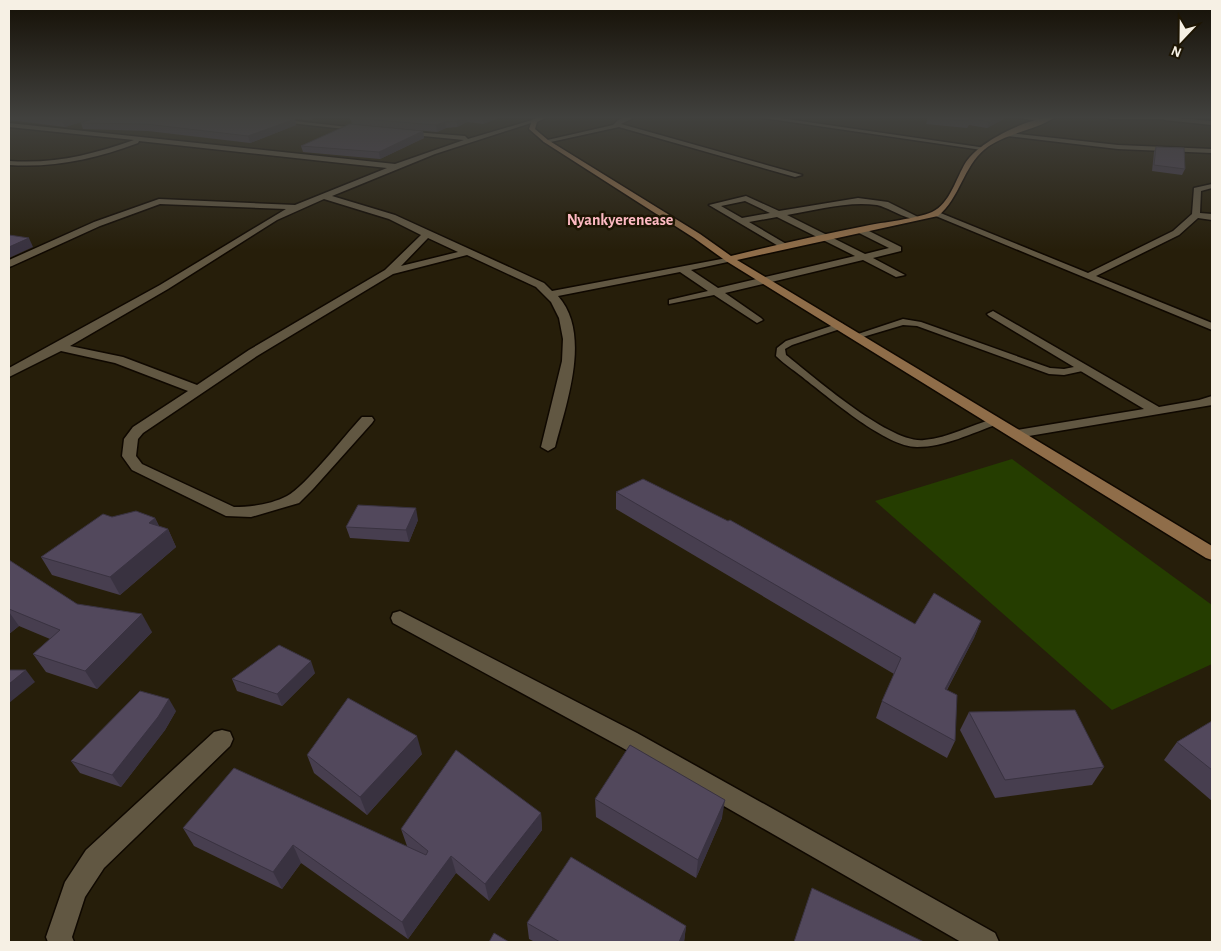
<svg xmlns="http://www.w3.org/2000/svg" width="1221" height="951" viewBox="0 0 1221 951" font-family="'Alegreya Sans',sans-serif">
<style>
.green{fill:#253d00}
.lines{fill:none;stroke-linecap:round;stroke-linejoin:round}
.lane-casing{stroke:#0f0800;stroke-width:3}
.street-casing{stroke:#0f0800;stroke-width:3}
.secondary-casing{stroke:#0f0800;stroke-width:3}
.lane{fill:#615742;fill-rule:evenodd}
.street{fill:#615742;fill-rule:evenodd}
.secondary{fill:#8f6d49;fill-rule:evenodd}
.wall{fill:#473e4f}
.shaded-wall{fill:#393240}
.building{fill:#52485c;stroke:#393240}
.labels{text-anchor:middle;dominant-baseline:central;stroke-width:5;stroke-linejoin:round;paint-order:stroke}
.far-district-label{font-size:16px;font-weight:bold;fill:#fdb9c2;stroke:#1d1503}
</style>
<rect width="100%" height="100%" fill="#261e0a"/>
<polygon class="green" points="1012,459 1212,605 1212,664 1112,710 875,501"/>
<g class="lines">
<defs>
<g id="lane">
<polygon points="903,319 921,322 1050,368 1064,369 1084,365 1089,368 1087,370 1064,375 1049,374 917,326 903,325 856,339 852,336"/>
<path d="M840 323 843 324V328L792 345 785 349 786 355C814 377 890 444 924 440 949 438 970 425 994 419L999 422 998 424C972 433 945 447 917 447 886 447 831 399 806 380 797 372 785 365 776 356L777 348 786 341Z"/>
</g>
<g id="street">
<polygon points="237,117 259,117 366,129 363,131"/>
<polygon points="626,117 635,117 621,124 802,175 795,177 619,127 546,143 543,141 613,125 618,120"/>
<polygon points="757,117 773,117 986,148 982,150"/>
<polygon points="1015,117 1034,117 1046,120 1043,122"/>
<polygon points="1163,117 1212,121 1212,125 1165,120"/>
<path d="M532 120 537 121 435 154 332 196 395 215 544 283 552 291 732 257V261L691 270 718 288 855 256 777 217 749 222 788 245 780 247 709 205 746 196 779 211 858 198 888 202 920 218C913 224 888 207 877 205 847 201 817 210 787 215L865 254 889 248 857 232V228H863L901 247V251L873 258 905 275 896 277 863 260 725 293 761 318 763 320 757 323 714 295 669 304V300L708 291 680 272 558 296C592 334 566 404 555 447L548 451 541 447 562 361 563 339 559 318 551 302 536 287 467 255 393 274 257 356 143 433 138 439 136 456 142 464 234 507C251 507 272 504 287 496 306 486 345 435 362 417H372L374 420 372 423 313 489 299 503 251 517 226 516 132 470 122 456 124 439 133 427 188 391 115 363 61 351 9 377V368L160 285 286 209 160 204 100 226 12 266 9 267V260L94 222 159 199 295 205 387 168 139 141 138 143C95 159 55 168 9 165V161C56 164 90 155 134 140L9 127V123L395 164 464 140 403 134 401 131 465 136 468 139ZM324 199 389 219 421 235 385 270 249 350 197 385 123 357 70 346 168 289 277 220ZM745 201 770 213 742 218 721 206ZM428 238 458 252 401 266Z"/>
<polygon points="1009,133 1118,145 1212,149 1212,153 1118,149 1007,136"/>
<polygon points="1212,184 1212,188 1201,191 1200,213 1212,214 1212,220 1198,218 1179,235 1096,276 1212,323 1212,330 931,214 938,212 1088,273 1173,231 1192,214 1194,188"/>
<polygon points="993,311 1159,407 1199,400 1212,396 1212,405 1017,438 1012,437 1010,434 1012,431 1017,430 1144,409 989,316 987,314"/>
<polygon points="400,611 637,733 995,933 999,942 961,942 621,747 393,623 391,618 393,613"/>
<polygon points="222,730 230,732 233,739 230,746 104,868 85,897 72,937 74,942 48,942 46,937 65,882 86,850 214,732"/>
</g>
<g id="secondary">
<path d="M538 117H547L537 122 535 129 548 140 700 234 731 256C775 245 820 235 865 226 883 222 916 219 932 212 950 204 956 178 966 162 980 141 1029 117 1055 117 1035 131 1005 133 985 149 963 167 960 198 938 216L737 260 1212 546V560L1206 558 726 261 694 238 544 142 529 129 532 120Z"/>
<polygon points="1107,117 1181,117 1178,119 1110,119"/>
</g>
</defs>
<use href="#lane" class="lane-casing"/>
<use href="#street" class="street-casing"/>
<use href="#secondary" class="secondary-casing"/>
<use href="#lane" class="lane"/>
<use href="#street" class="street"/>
<use href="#secondary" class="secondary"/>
</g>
<g class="wall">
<polygon points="9,117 97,117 65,127 9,120"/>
<polygon points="280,117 317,117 310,120"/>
<polygon points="350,117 501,117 483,124 467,122 457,127 446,128 437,132 352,124"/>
<polygon points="928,117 1007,117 987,128 969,125 967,128 926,124"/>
<polygon points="295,119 296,125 250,143 148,131 83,129 81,123"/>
<polygon points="423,131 424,138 380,159 303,152 301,146"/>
<polygon points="1156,147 1185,169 1182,175 1152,171 1154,152"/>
<polygon points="616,492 915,624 981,621 974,638 947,690 955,741 947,758 876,718 882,701 894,674 616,509"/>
<polygon points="112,517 155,518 159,526 168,529 176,547 120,595 52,575 41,557"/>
<polygon points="418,520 409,542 350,538 346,527"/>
<polygon points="9,560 77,604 152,632 97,689 46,672 33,654 50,639 19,626 9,634"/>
<polygon points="315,673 282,706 237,691 232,679"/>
<polygon points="176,711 165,730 121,787 80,773 71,761"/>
<polygon points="969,712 1104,767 1092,785 995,798 960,730"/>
<polygon points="1212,721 1212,801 1164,760 1177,742"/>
<polygon points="422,754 367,815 314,773 307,755"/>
<polygon points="595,799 722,818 696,878 596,817"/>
<polygon points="541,813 542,830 489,901 456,873 408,939 301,863 282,889 194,846 183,828 407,846 401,829"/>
<polygon points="527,923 686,926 684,942 535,942 529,939"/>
</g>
<g class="shaded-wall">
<polygon points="76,117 97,117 65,127 62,121"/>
<polygon points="309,117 317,117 310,120"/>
<polygon points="465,117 467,117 467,122 457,127 457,121"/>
<polygon points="485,117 501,117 483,124 483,118"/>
<polygon points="998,117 1007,117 987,128 989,122"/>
<polygon points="295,119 296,125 250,143 248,136"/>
<polygon points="445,122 446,128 437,132 436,125"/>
<polygon points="423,131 424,138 380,159 379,152"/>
<polygon points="29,238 33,247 9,258 9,247"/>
<polygon points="416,508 418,520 409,542 406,530"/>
<polygon points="155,518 163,534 168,529 176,547 120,595 110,577 149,523"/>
<polygon points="9,612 19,626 9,634"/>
<polygon points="142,614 152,632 97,689 85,671"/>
<polygon points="981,621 974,638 938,706 945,689"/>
<polygon points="311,661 315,673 282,706 277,694"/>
<polygon points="26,670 35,682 9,703 9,684"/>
<polygon points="169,699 176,711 165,730 121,787 112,775"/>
<polygon points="417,736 422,754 367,815 360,797"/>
<polygon points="725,800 722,818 696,878 698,860"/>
<polygon points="541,813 542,830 489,901 485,884"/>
<polygon points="293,845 301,863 282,889 273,872"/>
<polygon points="451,856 456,873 408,939 402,922"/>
<polygon points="686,926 684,942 679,942"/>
</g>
<g class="building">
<polygon points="31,117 76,117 62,121"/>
<polygon points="98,117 276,117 295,119 248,136 146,124 81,123"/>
<polygon points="351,117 465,117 457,121 445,122 436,125 351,118"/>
<polygon points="928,117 998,117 989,122 970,118 968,121 927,118"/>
<polygon points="350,124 423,131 379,152 301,146"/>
<polygon points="1156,147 1184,148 1185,169 1154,165"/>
<polygon points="9,235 29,238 9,247"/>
<polygon points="643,479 728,521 730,520 915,624 934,593 981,621 945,689 957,695 955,741 882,701 901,658 616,492"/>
<polygon points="358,505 416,508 406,530 346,527"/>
<polygon points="136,511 155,518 149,523 168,529 110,577 41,557 103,514 112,517"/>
<polygon points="9,560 77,604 142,614 85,671 33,654 60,630 9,609"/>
<polygon points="279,645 311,661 277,694 232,679"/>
<polygon points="9,670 26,670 9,684"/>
<polygon points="140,691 169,699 158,717 112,775 71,761"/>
<polygon points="348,698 417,736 360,797 307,755"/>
<polygon points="1075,710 1104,767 1005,780 969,712"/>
<polygon points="1212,721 1212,770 1177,742"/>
<polygon points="630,745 725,800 698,860 595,799"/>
<polygon points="456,750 541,813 485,884 451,856 402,922 293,845 273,872 183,828 234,768 426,855 428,851 401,829"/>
<polygon points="571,857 686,926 679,942 560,942 527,923"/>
<polygon points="812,888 924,942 794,942"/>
<polygon points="494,933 509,942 489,942"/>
</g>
<linearGradient id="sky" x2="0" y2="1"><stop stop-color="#151006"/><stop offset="0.47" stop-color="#41413e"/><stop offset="1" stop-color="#41413e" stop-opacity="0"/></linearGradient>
<rect width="1221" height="250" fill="url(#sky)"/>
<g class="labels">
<g class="far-district-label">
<text x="620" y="220">Nyankyerenease</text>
</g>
</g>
<rect width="1221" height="951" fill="none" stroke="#f6f0e4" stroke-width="20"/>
<g transform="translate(1181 40) rotate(202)" stroke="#1d1503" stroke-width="4" paint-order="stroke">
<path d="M0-4L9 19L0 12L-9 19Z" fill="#f6f0e4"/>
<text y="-8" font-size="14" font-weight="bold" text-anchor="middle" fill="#f6f0e4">N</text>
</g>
</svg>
